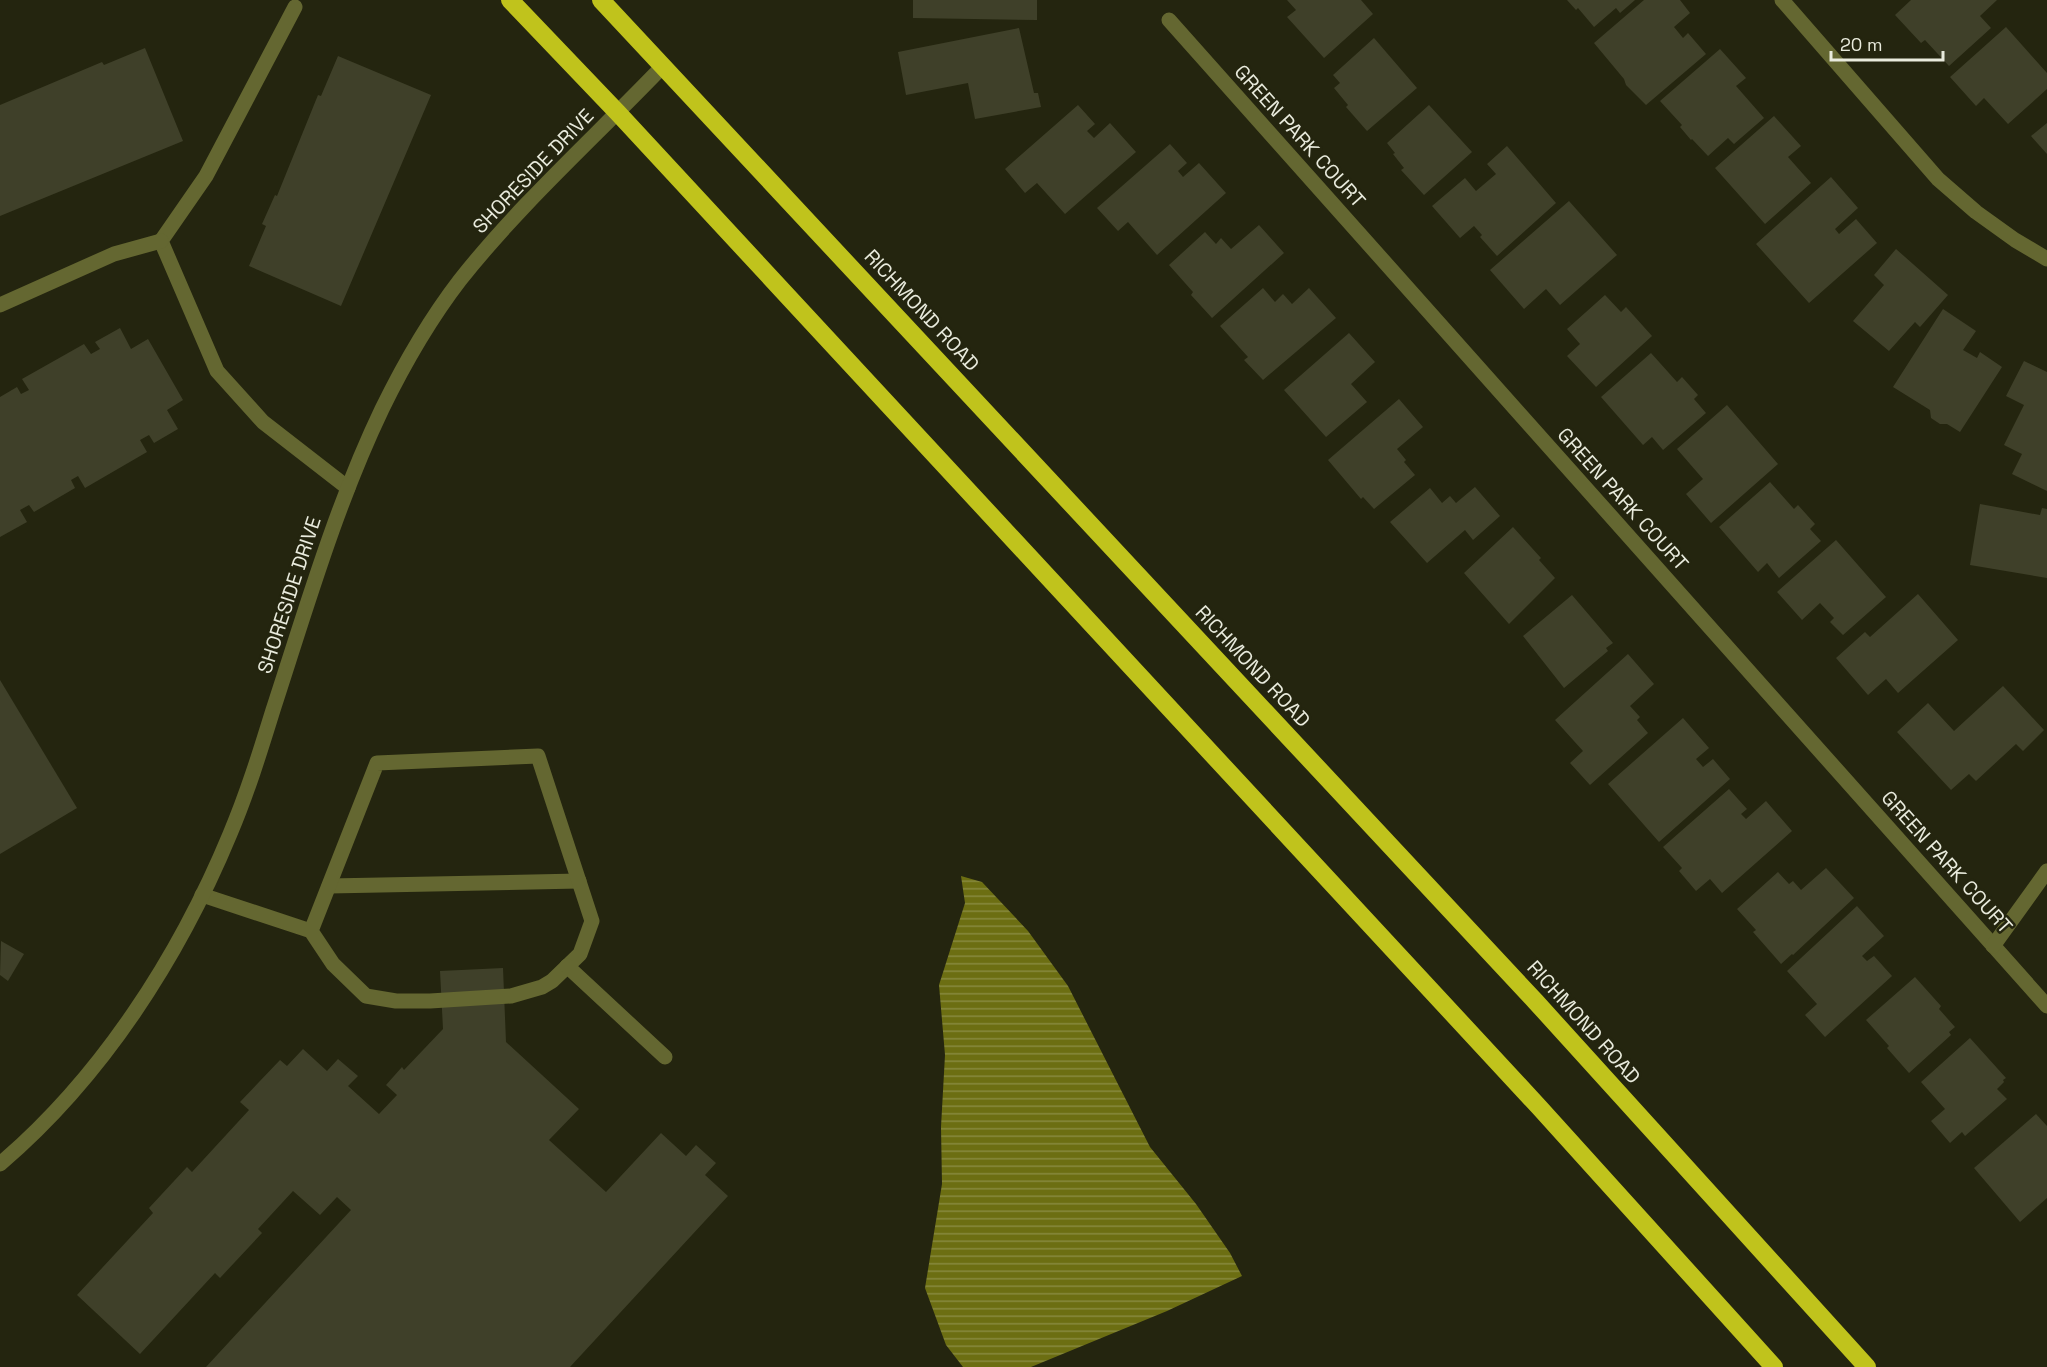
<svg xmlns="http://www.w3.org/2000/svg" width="2047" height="1367" viewBox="0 0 2047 1367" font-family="'Space Grotesk',sans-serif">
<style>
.water{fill:url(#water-rules)}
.building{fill:#3f4029}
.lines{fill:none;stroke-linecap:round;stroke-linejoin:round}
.minor{stroke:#646731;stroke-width:15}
.highway{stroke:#c0c31c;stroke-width:18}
.labels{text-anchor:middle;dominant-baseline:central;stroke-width:5;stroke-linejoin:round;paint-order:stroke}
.street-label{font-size:20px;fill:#e9ebdd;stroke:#24250f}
</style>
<defs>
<pattern id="water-rules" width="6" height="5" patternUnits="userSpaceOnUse" patternTransform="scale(1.5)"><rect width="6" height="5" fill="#6c6e12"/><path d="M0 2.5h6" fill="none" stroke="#888a3f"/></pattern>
</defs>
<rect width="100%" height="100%" fill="#24250f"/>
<polygon class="water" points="961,876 982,882 1028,931 1068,986 1150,1147 1196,1204 1230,1253 1242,1276 1167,1311 1031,1367 963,1367 946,1345 925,1288 942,1184 941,1127 945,1055 939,985 965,903"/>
<g class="building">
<polygon points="913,0 1037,0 1037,20 913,18"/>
<polygon points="1287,0 1361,0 1373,14 1324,58 1287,17 1296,10"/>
<polygon points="1567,0 1635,0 1620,13 1616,8 1594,27 1578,8 1576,10"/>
<polygon points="1644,0 1680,0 1690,13 1674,27 1683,38 1688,33 1706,54 1646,105 1626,85 1624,79 1594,43"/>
<polygon points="1911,0 1997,0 1980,16 1991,28 1949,66 1925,40 1921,43 1895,15"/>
<polygon points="2006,27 2047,73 2047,89 2008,124 1984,98 1976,106 1950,77"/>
<polygon points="1019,28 1034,93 1038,93 1041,107 975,119 968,83 906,95 898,52"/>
<polygon points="1374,38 1417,88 1367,131 1346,107 1348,105 1334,88 1340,83 1333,75"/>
<polygon points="145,48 183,141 0,216 0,105 102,62 104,65"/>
<polygon points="1720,49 1746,78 1736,86 1764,118 1734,144 1728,138 1708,156 1692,139 1691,140 1680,127 1682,125 1660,101"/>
<polygon points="338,56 431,95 341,306 249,266 266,226 262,224 275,195 277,196 318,95 321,96"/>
<polygon points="1078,105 1095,124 1087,131 1094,138 1110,123 1136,152 1065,214 1037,183 1025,193 1005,169"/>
<polygon points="1429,105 1472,152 1424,195 1401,170 1404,168 1393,154 1395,153 1387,143"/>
<polygon points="1774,116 1801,146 1788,157 1811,183 1765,224 1715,168"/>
<polygon points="2047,123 2047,154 2031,136"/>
<polygon points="1170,144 1187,163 1178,171 1183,177 1199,163 1226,193 1157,255 1128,222 1118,231 1097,208"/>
<polygon points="1507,146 1556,203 1497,256 1480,237 1482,235 1474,226 1460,238 1432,206 1465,178 1476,191 1496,174 1487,164"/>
<polygon points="1831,177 1858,208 1835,229 1839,234 1856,219 1877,243 1809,303 1756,244"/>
<polygon points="1569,201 1617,255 1560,305 1546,289 1524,309 1490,270"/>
<polygon points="1259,225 1284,253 1212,318 1191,295 1193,292 1169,265 1205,232 1216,244 1221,238 1231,249"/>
<polygon points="1896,249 1948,295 1920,327 1915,322 1889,351 1853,321 1884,285 1874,275"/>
<polygon points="1263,288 1275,302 1283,294 1292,304 1309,288 1336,318 1263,380 1244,360 1248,357 1220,326"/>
<polygon points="1605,295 1621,312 1626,307 1652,336 1596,387 1567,356 1580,344 1567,329"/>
<polygon points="1943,309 1976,331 1963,350 1977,358 1980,352 2002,367 1960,432 1947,424 1940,424 1931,418 1930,410 1893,387"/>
<polygon points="120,328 131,349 148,339 183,400 167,410 178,429 154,443 149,435 140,440 147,452 85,488 78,476 71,480 75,488 34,512 29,505 20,510 27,522 0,537 0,397 17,387 21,394 29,390 22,379 84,344 91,354 100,349 95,342"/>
<polygon points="1349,333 1375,362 1351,384 1367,402 1326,437 1284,390"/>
<polygon points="1651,353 1677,382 1682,377 1698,395 1694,399 1706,413 1663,450 1652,437 1643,445 1601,397"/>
<polygon points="2024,361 2047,372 2047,491 2012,474 2022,454 2004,445 2024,405 2006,396"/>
<polygon points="1399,399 1423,427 1397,449 1406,460 1404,462 1415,475 1374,509 1363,497 1361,499 1328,460"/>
<polygon points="1727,405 1778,464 1711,523 1686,494 1703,479 1677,449"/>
<polygon points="1770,482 1794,509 1798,505 1815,524 1810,529 1821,541 1779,578 1767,563 1758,572 1719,527"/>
<polygon points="1475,487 1500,516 1473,540 1465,530 1427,563 1390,522 1430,488 1442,503 1450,496 1456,503"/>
<polygon points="1980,504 2040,515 2042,508 2047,509 2047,578 1970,565"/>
<polygon points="1513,527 1541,558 1539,560 1555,578 1509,624 1464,573"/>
<polygon points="1836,540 1886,597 1843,635 1830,622 1834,618 1820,603 1802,620 1777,592"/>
<polygon points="1918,594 1958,640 1898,693 1886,679 1868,695 1836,658 1865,632 1870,637"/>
<polygon points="1572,595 1613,643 1606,648 1608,651 1564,688 1523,636"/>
<polygon points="1628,654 1654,684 1630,706 1640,717 1637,720 1648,733 1590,785 1570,763 1583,751 1555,720"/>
<polygon points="0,680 77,808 0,854"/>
<polygon points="2003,686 2044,730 2023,751 2016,744 1976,781 1969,774 1951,790 1897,732 1928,703 1954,731"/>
<polygon points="1683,718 1709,748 1696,759 1703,767 1713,759 1730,779 1659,842 1608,784"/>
<polygon points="1729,789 1747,809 1741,814 1746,819 1766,801 1792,831 1722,893 1710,879 1696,891 1679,871 1682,868 1663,847"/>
<polygon points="1826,868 1854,898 1793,955 1792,954 1781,964 1753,932 1756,930 1737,909 1778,872 1789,884 1793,881 1801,890"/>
<polygon points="1857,906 1884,936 1862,956 1867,961 1874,956 1892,976 1825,1037 1805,1015 1817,1004 1787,971"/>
<polygon points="1,941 24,954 8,981 0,975"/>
<polygon points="503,968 506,1042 579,1109 549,1140 606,1192 661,1133 686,1156 696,1145 716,1163 705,1175 728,1196 570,1367 206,1367 351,1210 337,1197 320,1215 293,1191 258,1229 262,1233 220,1278 215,1273 140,1354 77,1295 153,1213 149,1208 187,1167 192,1172 249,1110 240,1102 280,1060 287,1066 303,1049 327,1071 338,1059 358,1076 348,1086 379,1114 397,1095 386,1085 402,1067 404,1070 443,1029 440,971"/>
<polygon points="1915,977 1941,1006 1939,1009 1955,1027 1949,1032 1951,1035 1909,1073 1887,1048 1889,1046 1866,1020"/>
<polygon points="1970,1038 2006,1078 2003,1080 2004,1082 1997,1089 2007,1099 1965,1136 1962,1132 1950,1143 1931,1121 1945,1109 1921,1082"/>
<polygon points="2036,1114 2047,1126 2047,1198 2020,1222 1974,1168"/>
</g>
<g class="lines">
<g class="minor">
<polyline points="1782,0 1938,179 1976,212 2015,240 2047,259"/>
<polyline points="295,7 206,176 161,241 217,371 263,422 348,488"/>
<polyline points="1169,20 2047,1006"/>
<polyline points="0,305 114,254 161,241"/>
<polyline points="329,886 579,881"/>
<polyline points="202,895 311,931 333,964 366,996 396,1001 430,1001 511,996 542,987 552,981 580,954 592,921 538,756 377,763 311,931"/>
<polyline points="1993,946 2047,871"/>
<polyline points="567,966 665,1057"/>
<path d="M0 1164C102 1077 179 957 230 834 247 794 260 752 273 710 306 609 336 505 382 409 404 364 430 319 460 280 521 203 595 137 663 66"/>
</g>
<g class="highway">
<polyline points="510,0 618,113 1539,1107 1774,1367"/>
<polyline points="601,0 1536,1002 1867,1367"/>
</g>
</g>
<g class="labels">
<g class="street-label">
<text transform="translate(1300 136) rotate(48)">GREEN PARK COURT</text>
<text transform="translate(533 171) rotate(-46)">SHORESIDE DRIVE</text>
<text transform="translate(922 310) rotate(47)">RICHMOND ROAD</text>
<text transform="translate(1623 499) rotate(48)">GREEN PARK COURT</text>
<text transform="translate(289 595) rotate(-72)">SHORESIDE DRIVE</text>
<text transform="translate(1253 666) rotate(47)">RICHMOND ROAD</text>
<text transform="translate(1947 862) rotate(48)">GREEN PARK COURT</text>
<text transform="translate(1584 1022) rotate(48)">RICHMOND ROAD</text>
</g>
</g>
<path d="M1831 51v9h112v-9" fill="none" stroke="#e9ebdd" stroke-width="3"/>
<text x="1840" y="51" font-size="18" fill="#e9ebdd" stroke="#24250f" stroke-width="4.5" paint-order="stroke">20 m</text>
</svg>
